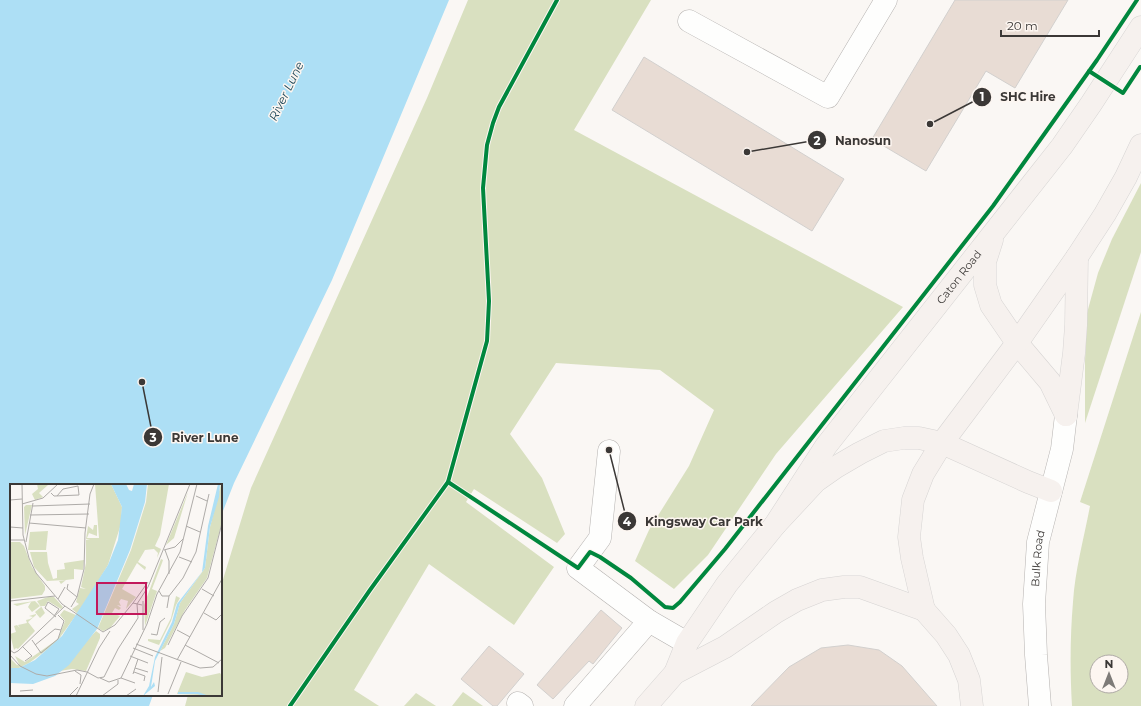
<svg xmlns="http://www.w3.org/2000/svg" width="1141" height="706" viewBox="0 0 1141 706" font-family="Montserrat,sans-serif">
<style>
.green{fill:#d9e0c0;fill-rule:evenodd}
.water{fill:#addff5}
.building{fill:#e8dcd4;stroke:#d2d0ce}
.lines{fill:none;stroke-linecap:round;stroke-linejoin:round}
.minor-casing{stroke:#b5b2b0;stroke-width:23}
.major-casing{stroke:#d6d4d3;stroke-width:23}
.minor{stroke:#fefefd;stroke-width:22}
.major{stroke:#f6f1ee;stroke-width:22}
.cycleway-casing{stroke:#fdf6f1;stroke-width:6}
.cycleway{stroke:#00873e;stroke-width:4}
.labels{text-anchor:middle;dominant-baseline:central;stroke-width:3;stroke-linejoin:round;paint-order:stroke}
.street-label{font-size:11px;fill:#3b3836;stroke:#fdf6f1}
.water-label{font-size:12px;font-style:italic;fill:#1d4758;stroke:#fdf6f1}
.inset-river{fill:none;stroke:#addff5;stroke-width:2}
.inset-road{fill:none;stroke:#aeaba8;stroke-width:1}
.view{fill:#c2185b;fill-opacity:0.15;stroke:#c2185b;stroke-width:2}
.inset-edge{fill:none;stroke:#3b3836;stroke-width:2}
.leader{fill:none;stroke:#3b3836;stroke-width:1.5}
.callout-dot{fill:#3b3836;stroke:#fdf6f1;stroke-width:1.5}
.mark-label{font-size:12px;text-anchor:middle;font-weight:bold;fill:#fff}
.callout-label{font-size:12px;text-anchor:middle;font-weight:bold;fill:#3b3836;stroke:#fdf6f1;stroke-width:3;stroke-linejoin:round;paint-order:stroke}
</style>
<rect width="100%" height="100%" fill="#faf7f4"/>
<g class="green">
<polygon points="468,0 651,0 574,130 903,307 776,454 708,555 674,589 635,561 649,530 689,466 714,410 660,370 556,363 510,434 542,478 565,534 557,543 474,489 466,502 554,567 514,625 429,564 354,690 379,706 185,706 188,695 221,695 221,586 251,488 427,98"/>
<polygon points="1141,183 1141,252 1085,423 1085,361 1087,313 1098,273 1112,239"/>
<path d="M1141 312V706H1072C1070 672 1070 637 1073 602 1075 570 1084 538 1090 506L1080 502ZM1097 662H1121V686H1097Z"/>
<polygon points="463,692 483,706 452,706"/>
<polygon points="416,693 436,706 404,706"/>
</g>
<polygon class="water" points="0,0 449,0 332,280 234,483 221,516 221,485 11,485 11,695 153,695 149,706 0,706"/>
<g class="building">
<polygon points="955,0 1068,0 1015,88 986,71 926,171 872,139"/>
<polygon points="644,57 844,179 812,231 612,110"/>
<polygon points="601,610 622,628 593,664 589,661 553,699 537,685"/>
<polygon points="848,645 879,650 902,666 937,706 751,706 789,667 821,648"/>
<polygon points="489,646 524,674 497,706 493,706 461,679"/>
</g>
<g class="lines">
<defs>
<g id="minor">
<polyline points="689,21 828,97 886,0"/>
<polyline points="609,451 600,538 578,568 649,621 687,643"/>
<polyline points="518,703 522,706"/>
<polyline points="575,706 649,621"/>
<path id="s1" d="M1040 706 1036 655 1034 604 1038 542 1062 449 1066 415"/>
</g>
<g id="major">
<polyline points="992,240 985,262 985,285 991,305 1017,343 1050,382 1066,415"/>
<polyline points="1066,415 1074,353 1076,325 1077,257"/>
<path id="s2" d="M775 525 826 446 1062 146 1091 104 1141 27"/>
<polyline points="924,610 912,558 909,537 913,500 923,474 942,443 1017,343 1077,257 1105,214 1126,177 1141,145"/>
<polyline points="675,673 725,647 776,612 797,600 822,590 844,587 860,587 924,610 946,635 959,655 969,680 972,706"/>
<polyline points="646,706 675,673 687,643 727,584 775,525 816,481 836,467 860,453 884,441 904,438 919,438 942,443 1028,482 1051,491"/>
</g>
</defs>
<use href="#minor" class="minor-casing"/>
<use href="#major" class="major-casing"/>
<use href="#minor" class="minor"/>
<use href="#major" class="major"/>
<defs>
<g id="cycleway">
<polyline points="1089,71 1123,93 1140,67 1141,67"/>
<polyline points="448,482 578,568 590,552 600,557 631,578 665,607 673,608 680,602 725,549 993,206 1097,60 1137,0"/>
<polyline points="290,706 370,590 448,482 487,341 489,301 483,188 487,145 493,123 499,107 557,0"/>
</g>
</defs>
<use href="#cycleway" class="cycleway-casing"/>
<use href="#cycleway" class="cycleway"/>
</g>
<g class="labels">
<g class="street-label">
<text stroke="none"><textPath href="#s2" startOffset="309">Caton Road</textPath></text>
<text stroke="none"><textPath href="#s1" startOffset="148">Bulk Road</textPath></text>
</g>
<g class="water-label">
<text transform="translate(286 91) rotate(-64)">River Lune</text>
</g>
</g>
<g transform="translate(10 484)">
<rect width="212" height="212" fill="#faf7f4"/>
<path d="M27 0 38 1 29 9 33 13 25 16 22 10 28 5ZM85 0H101L112 23 111 40 98 81 68 130 62 125 69 120 66 118 70 104 76 105 71 103 76 79V56H80L76 55 78 42 83 46 84 41H87V52L79 49 77 54H89ZM138 0H159L150 51 145 62 151 65 147 74 148 69 144 65 135 66 128 78 136 83 135 86 127 79 112 105 126 113 116 125 118 117 111 115 109 118 111 122 107 121 111 124 109 126 105 124 102 129 110 132 100 144 93 147 88 144 121 66 136 18ZM211 0 212 37 210 15 212 38 197 94 175 126 155 164 150 167 164 140 170 119 195 84 200 43ZM178 8 164 54 156 61ZM16 21H22L15 51 14 23ZM38 47 36 66H18L20 48ZM0 58H10L14 62 22 83 35 102V106L32 111 0 115ZM20 68H37L38 79 43 95 47 94V86L55 85 54 79 74 76 73 86 64 85V95L56 96 51 100 49 97 56 96 37 97 24 83ZM151 75 153 76 152 79 142 105 147 107 135 142 134 121ZM166 112 170 114 166 121 161 137 149 161 138 157V155L150 156 161 134ZM38 113H44L53 123 51 125 38 117 35 122H31L35 129 30 134 25 128 31 123 27 117ZM25 117 30 122 22 128 18 123 21 118 7 122 3 120ZM54 126 66 131 46 159 19 179 9 184H0L1 175 7 181 9 180 5 172 15 178 48 155 55 137 50 131ZM26 130V131L18 138 25 147 8 165 6 164 4 166 0 150 6 148 4 142 7 141 10 144 8 141 17 139 16 136 20 135 23 133 19 132ZM86 147 90 150V154L76 187 62 185 50 187ZM176 188 192 193 210 189 212 192V212L167 210Z" fill="#d9e0c0"/>
<path d="M101 0H116L119 6 122 7 124 0H137L135 18 120 66 87 145 59 181 45 192 23 200 0 199V184H9L25 176 52 152 98 81 108 56 112 23ZM208 0H210L209 13 200 43 195 84 170 119 164 140 145 177 141 203 144 198 145 202 133 212 139 202 145 173 162 138 167 120 192 88 198 42Z" fill="#addff5"/>
<path class="inset-river" d="M168 209H188L196 212"/>
<path class="inset-road" d="M12 0 13 51 19 74 26 89 52 120 93 148 105 141 123 119 132 121M41 9 44 12H45L69 11 68 2 53 5 47 12M186 12 197 17M0 16 12 15M12 20 33 14 48 0M23 22 80 20M20 31 79 30M19 39 76 44M176 42 190 48M0 43 13 44M0 56H14M16 58 23 19M154 66 165 63 173 55M155 66 159 77V90M169 73 182 78M58 100 57 105 67 113M192 105 204 112M149 107 152 112H159M159 112 173 94 186 68 199 10M48 115 55 103M0 117 45 112M133 117V146M123 119 138 98M61 123 67 113 74 85 75 49 80 10 84 0M157 124 159 112M194 129 206 136 212 130M44 132 49 125 38 118 35 124 46 133M167 146 180 153M141 150 147 151 150 138 155 134M22 156 31 169 48 155 54 137 48 131M126 160 190 184 203 183 212 175M25 161 45 145 51 146M158 161 172 132 198 94 212 39M175 161 209 179M12 162 22 172 15 177M123 164 143 172M0 166 4 169 8 167 55 122M0 171 10 182 26 190 37 192 67 186 77 188 88 194 94 193 108 165 128 134 127 120 138 103 180 0M120 172 138 179M167 176 212 95M125 184 138 188M65 187 71 191 70 200M124 188 135 192 134 197M123 190 128 175M90 194 99 198 111 194 137 140 147 110 170 68 187 0M111 194 125 199M10 207 23 206M148 208 152 173M158 210 171 178M59 212 68 203M66 212 89 164 100 147M92 212 108 200V196M116 212 126 205"/>
<path class="view" d="M87 99H136V130H87Z"/>
<rect width="212" height="212" class="inset-edge"/>
</g>
<path class="leader" d="M930 124L982 97M747 152L817 140M142 382L153 437M609 450L627 521"/>
<g class="callout-dot">
<circle cx="930" cy="124" r="4"/>
<circle cx="747" cy="152" r="4"/>
<circle cx="142" cy="382" r="4"/>
<circle cx="609" cy="450" r="4"/>
<circle cx="982" cy="97" r="10"/>
<circle cx="817" cy="140" r="10"/>
<circle cx="153" cy="437" r="10"/>
<circle cx="627" cy="521" r="10"/>
</g>
<g class="mark-label">
<text x="982" y="101">1</text>
<text x="817" y="145">2</text>
<text x="153" y="442">3</text>
<text x="627" y="526">4</text>
</g>
<g class="callout-label">
<text x="1028" y="101">SHC Hire</text>
<text x="863" y="145">Nanosun</text>
<text x="205" y="442">River Lune</text>
<text x="704" y="526">Kingsway Car Park</text>
</g>
<g transform="translate(1109 674)"><circle r="19" fill="#fdf6f1" stroke="#afaaa6"/>
<path d="M0-3L7 15L0 10L-7 15Z" fill="#7e7b78"/>
<text y="-6" font-size="11" font-weight="bold" text-anchor="middle" fill="#3b3836">N</text>
</g>
<path d="M1001 30v6h98v-6" fill="none" stroke="#3b3836" stroke-width="2"/>
<text x="1007" y="30" font-size="12" fill="#3b3836" stroke="#fdf6f1" stroke-width="3" paint-order="stroke">20 m</text>
</svg>
